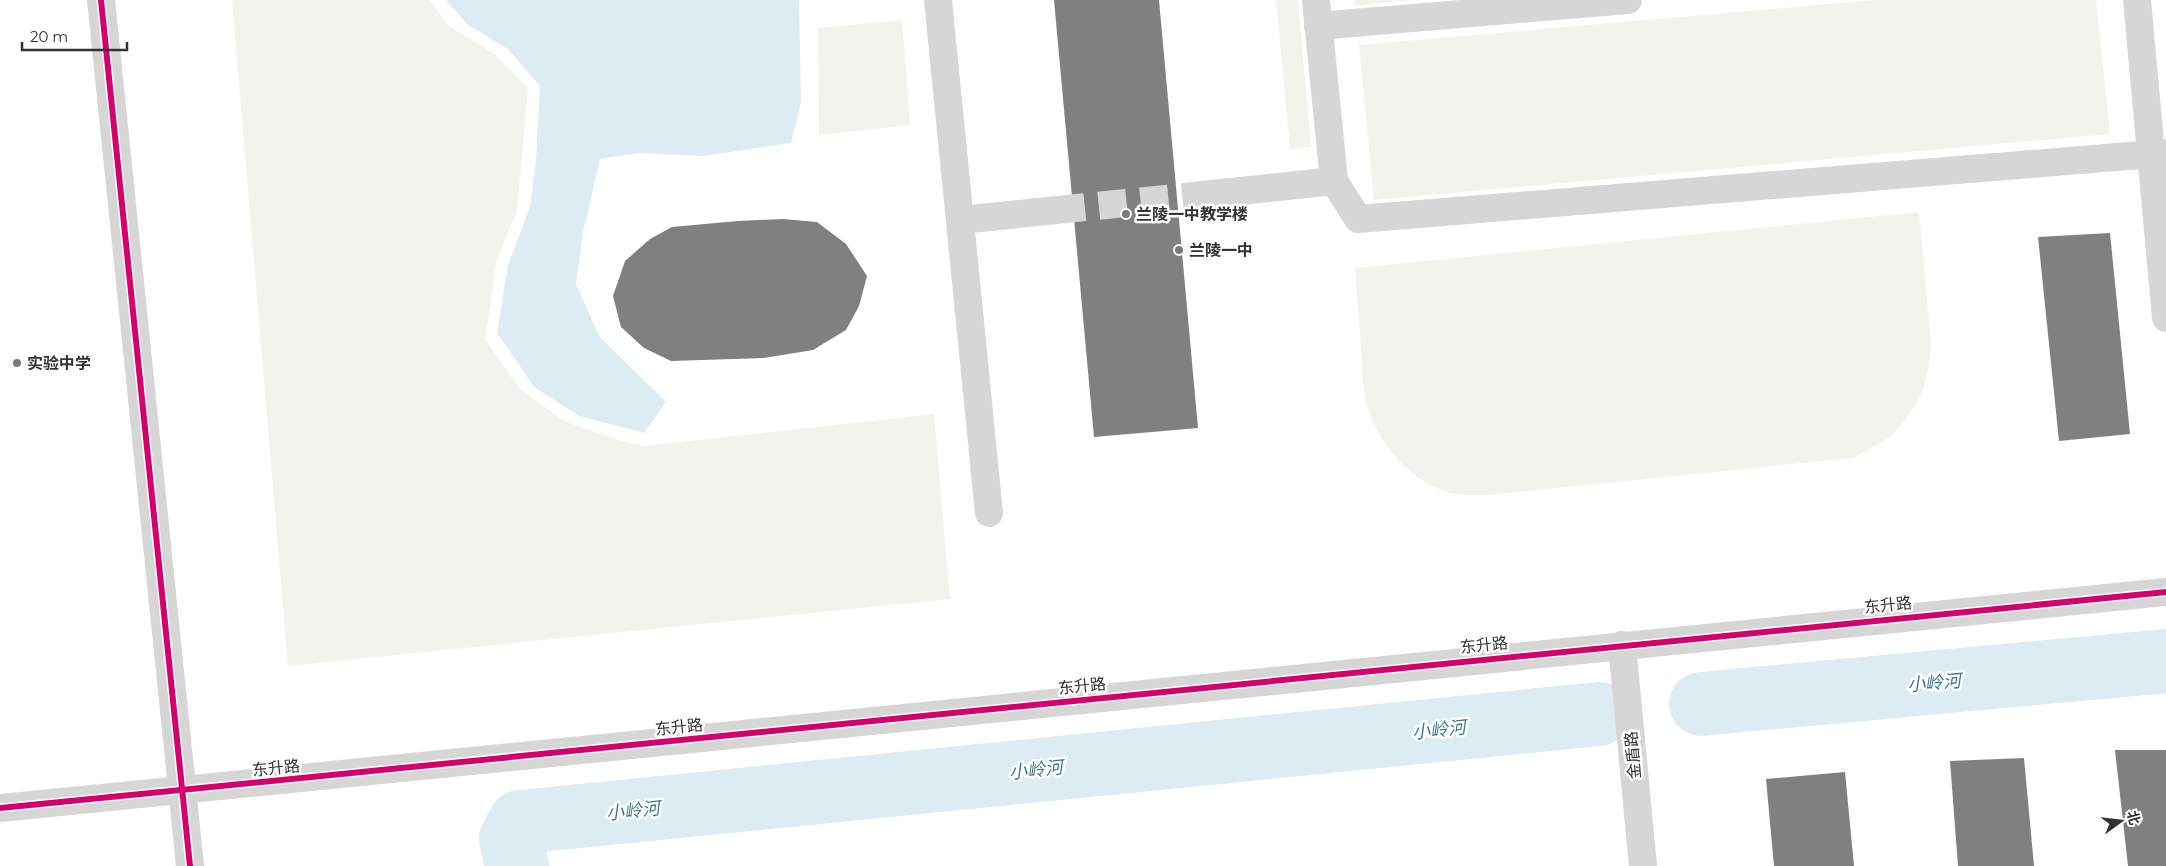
<svg xmlns="http://www.w3.org/2000/svg" width="2166" height="866" viewBox="0 0 2166 866" font-family="Montserrat,'Noto Sans SC',sans-serif">
<style>
.green{fill:#f1f4ed}
.water{fill:#ddebf2}
.lines{fill:none;stroke-linecap:round;stroke-linejoin:round}
.river{stroke:#ddebf2;stroke-width:64}
.building{fill:#808080}
.minor-tunnel{stroke:#d6d6d6;stroke-width:28;stroke-dasharray:28 14;stroke-linecap:butt}
.minor{stroke:#d6d6d6;stroke-width:28}
.cycleway-casing{stroke:#fff;stroke-width:9}
.cycleway{stroke:#d6006c;stroke-width:6}
.poi-dot{fill:#7a7a7a;stroke:#fff;stroke-width:2}
.labels{text-anchor:middle;dominant-baseline:central;stroke-width:5;stroke-linejoin:round;paint-order:stroke}
.poi-label{font-size:16px;font-weight:bold;fill:#323232;stroke:#fff;text-anchor:start}
.street-label{font-size:16px;fill:#323232;stroke:#fff}
.water-label{font-size:18px;font-style:italic;fill:#417692;stroke:#fff}
</style>
<rect width="100%" height="100%" fill="#fff"/>
<g class="green">
<polygon points="232,0 430,0 449,26 496,55 528,88 517,211 497,260 485,339 519,388 564,421 618,440 644,446 934,414 950,599 288,666"/>
<polygon points="1276,0 1298,0 1311,147 1290,149"/>
<polygon points="1355,0 1409,0 1355,6"/>
<polygon points="1874,0 2096,0 2110,134 1374,200 1359,45"/>
<polygon points="902,20 910,125 819,135 818,28"/>
<path d="M1919 212 1931 343 1929 365 1924 387 1918 401 1901 426 1886 440 1853 458 1488 495C1474 495 1460 496 1446 492 1408 479 1378 443 1367 405 1362 386 1362 367 1361 348 1359 322 1357 295 1355 268Z"/>
</g>
<polygon class="water" points="446,0 799,0 801,102 791,143 704,156 639,153 600,159 583,233 576,284 599,336 666,402 644,433 579,416 535,388 497,333 508,265 530,207 536,160 540,86 509,50 467,24"/>
<g class="lines">
<g class="river">
<polyline points="1701,704 2166,661"/>
<polyline points="517,866 511,839 520,822 1599,714"/>
</g>
</g>
<g class="building">
<polygon points="1054,0 1159,0 1198,428 1094,437"/>
<polygon points="783,219 817,222 846,244 867,276 859,306 846,330 813,350 764,358 671,361 644,348 621,327 613,296 625,261 650,239 672,227 738,221"/>
<polygon points="2110,233 2130,434 2059,441 2038,237"/>
<polygon points="2115,750 2166,750 2166,866 2128,866"/>
<polygon points="2024,758 2034,866 1958,866 1950,761"/>
<polygon points="1845,772 1854,866 1774,866 1766,779"/>
</g>
<g class="lines">
<polyline class="minor-tunnel" points="1057,210 1203,195"/>
<g class="minor">
<polyline points="101,0 190,866"/>
<polyline points="938,0 989,513"/>
<polyline points="2137,0 2166,318"/>
<polyline points="1318,26 1628,0"/>
<polyline points="1334,181 1358,219 2166,153"/>
<polyline points="1203,195 1334,181 1316,0"/>
<polyline points="961,220 1057,210"/>
<polyline points="1622,645 1643,866"/>
<polyline points="0,808 2166,592"/>
</g>
<defs>
<g id="cycleway">
<polyline points="101,0 190,866"/>
<polyline points="0,808 2166,592"/>
</g>
</defs>
<use href="#cycleway" class="cycleway-casing"/>
<use href="#cycleway" class="cycleway"/>
</g>
<g class="poi-dot">
<circle cx="1126" cy="214" r="5"/>
<circle cx="1179" cy="250" r="5"/>
<circle cx="17" cy="363" r="5"/>
</g>
<g class="labels">
<g class="poi-label">
<text x="1136" y="214">兰陵一中教学楼</text>
<text x="1189" y="250">兰陵一中</text>
<text x="27" y="363">实验中学</text>
</g>
<g class="street-label">
<text transform="translate(1888 605) rotate(-6)">东升路</text>
<text transform="translate(1484 645) rotate(-6)">东升路</text>
<text transform="translate(1082 686) rotate(-6)">东升路</text>
<text transform="translate(679 727) rotate(-6)">东升路</text>
<text transform="translate(1633 755) rotate(-95)">金盾路</text>
<text transform="translate(276 768) rotate(-6)">东升路</text>
</g>
<g class="water-label">
<text transform="translate(1934 683) rotate(-5)">小岭河</text>
<text transform="translate(1439 730) rotate(-6)">小岭河</text>
<text transform="translate(1036 770) rotate(-6)">小岭河</text>
<text transform="translate(633 811) rotate(-6)">小岭河</text>
</g>
</g>
<g transform="translate(2121 821) rotate(75)" stroke="#ffffff" stroke-width="4" paint-order="stroke">
<path d="M0-4L9 19L0 12L-9 19Z" fill="#323232"/>
<text y="-8" font-size="14" font-weight="bold" text-anchor="middle" fill="#323232">北</text>
</g>
<path d="M22 42v8h105v-8" fill="none" stroke="#323232" stroke-width="2.5"/>
<text x="30" y="42" font-size="15" fill="#323232" stroke="#ffffff" stroke-width="4" paint-order="stroke">20 m</text>
</svg>
